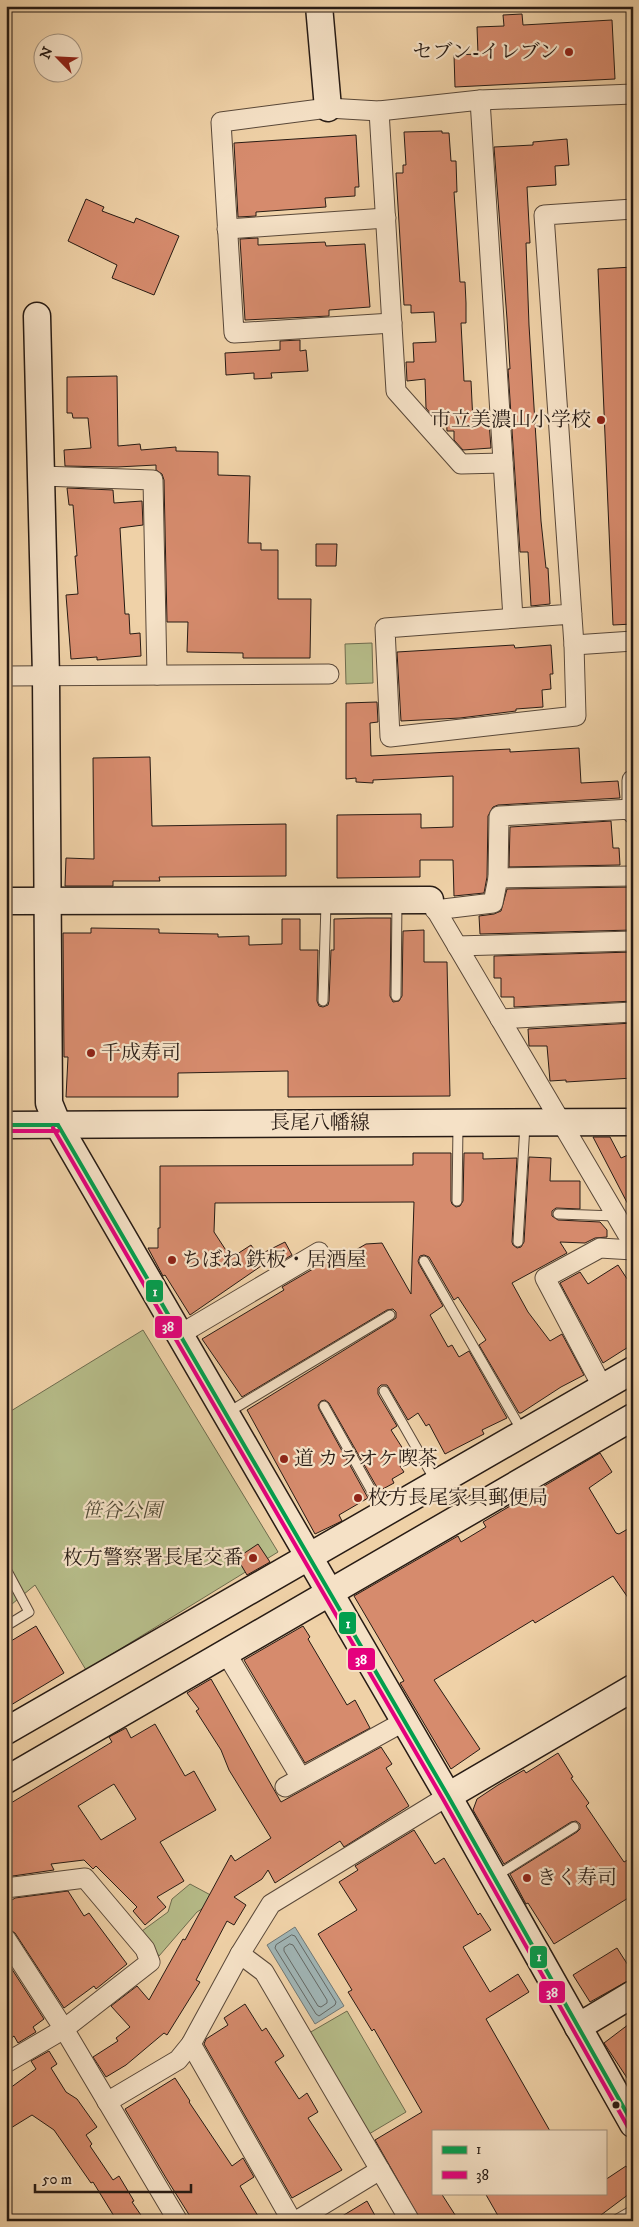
<svg xmlns="http://www.w3.org/2000/svg" width="639" height="2227" viewBox="0 0 639 2227" font-family="'IM FELL DW Pica','Noto Serif JP',serif">
<style>
.green{fill:#b6bc89;stroke:#6e6c4e}
.water{fill:#a0b4b4;stroke:#707774}
.lines{fill:none;stroke-linecap:round;stroke-linejoin:round}
.shore{stroke:#646864;stroke-width:1}
.building{fill:#d68b6d;stroke:#271b14;fill-rule:evenodd}
.lane-casing{stroke:#594839;stroke-width:11}
.street-casing{stroke:#594839;stroke-width:21}
.secondary-casing{stroke:#271b14;stroke-width:29}
.lane{stroke:#f5e1c6;stroke-width:9}
.street{stroke:#f5e1c6;stroke-width:19}
.secondary{stroke:#f5e1c6;stroke-width:26}
.bus-1-casing{stroke:#f5e1c6;stroke-width:8}
.bus-2-casing{stroke:#f5e1c6;stroke-width:8}
.bus-1{stroke:#029f4e;stroke-width:4}
.bus-2{stroke:#e5007d;stroke-width:4}
.poi-dot{fill:#8f2418;stroke:#f5e1c6;stroke-width:2}
.bus-dot{fill:#271b14;stroke:#f5e1c6;stroke-width:2}
.labels{text-anchor:middle;dominant-baseline:central;stroke-width:4.5;stroke-linejoin:round;paint-order:stroke}
.poi-label{font-size:20px;fill:#271b14;stroke:#f5e1c6;text-anchor:start}
.street-label{font-size:20px;fill:#271b14;stroke:#f5e1c6}
.park-label{font-size:20px;font-style:italic;fill:#524b37;stroke:#f5e1c6}
.line-badge{stroke:#f5e1c6;stroke-width:2}
.badge-label{font-size:14px;text-anchor:middle;font-weight:bold;fill:#fff}
</style>
<rect width="100%" height="100%" fill="#efd1a7"/>
<filter id="stains"><feTurbulence type="fractalNoise" baseFrequency=".004" numOctaves="4"/><feColorMatrix values="0 0 0 0 .2 0 0 0 0 .09 0 0 0 0 .02 0 0 0 .5 -.17"/></filter>
<radialGradient id="worn" r=".72"><stop offset=".6" stop-color="#630" stop-opacity="0"/><stop offset="1" stop-color="#630" stop-opacity=".3"/></radialGradient>
<g class="green">
<polygon points="372,643 373,683 346,684 345,644"/>
<polygon points="143,1330 278,1552 86,1670 35,1585 6,1609 6,1414"/>
<polygon points="190,1884 218,1899 197,1912 159,1956 142,1931 168,1912 172,1899"/>
<polygon points="347,2011 406,2112 369,2134 309,2033"/>
</g>
<polygon class="water" points="295,1927 344,2006 315,2024 267,1945"/>
<g class="lines">
<g class="shore">
<polygon points="292,1935 295,1936 336,2002 335,2005 319,2016 316,2014 275,1948 276,1945"/>
<polygon points="290,1944 293,1945 327,2000 327,2003 321,2007 318,2006 284,1951 284,1948"/>
</g>
</g>
<g class="building">
<polygon points="522,14 523,25 612,20 615,79 455,87 454,55 478,54 477,27 504,26 503,15"/>
<polygon points="442,131 442,133 449,133 451,161 456,161 457,192 454,192 460,282 465,282 466,303 466,323 461,323 464,381 471,381 473,423 489,422 491,448 463,450 454,440 454,431 447,431 446,413 431,414 426,408 425,379 407,381 406,362 414,362 413,343 436,342 434,312 411,313 411,305 404,305 396,173 403,173 403,165 406,165 404,132"/>
<polygon points="356,135 359,187 355,187 355,196 325,198 326,207 256,212 256,216 238,217 234,143"/>
<polygon points="567,139 569,165 555,166 556,185 527,187 530,243 526,243 529,325 541,521 546,568 548,568 550,604 531,606 528,552 520,552 508,369 510,369 507,319 494,147 533,145 533,142"/>
<polygon points="86,199 104,207 102,211 134,223 136,218 179,236 154,295 112,278 117,265 68,241"/>
<polygon points="258,238 258,245 325,242 326,246 365,244 370,307 329,310 329,316 245,320 240,239"/>
<polygon points="633,267 633,624 613,625 598,269"/>
<polygon points="300,340 300,351 306,350 308,371 271,373 272,378 254,379 254,373 226,375 225,353 280,350 280,341"/>
<polygon points="117,376 118,446 140,444 141,450 176,447 176,451 218,452 218,475 250,476 248,543 261,543 261,550 278,550 278,599 311,599 310,658 243,658 243,653 187,652 188,622 167,622 164,480 162,474 156,470 156,465 117,467 65,466 64,450 91,448 88,418 73,418 72,413 67,413 67,377"/>
<polygon points="67,488 113,490 114,503 142,501 143,525 120,528 125,614 129,614 130,634 140,633 141,656 97,660 97,657 71,659 66,595 78,594 75,556 77,556 73,505 69,505"/>
<polygon points="316,544 337,544 336,566 316,566"/>
<polygon points="514,645 515,648 551,645 553,674 550,674 551,689 542,690 543,707 516,709 516,711 460,718 401,721 397,652"/>
<polygon points="377,702 378,722 370,723 371,756 510,749 510,752 579,748 581,783 618,781 620,798 498,805 493,807 488,816 487,877 484,893 454,896 453,860 420,860 420,877 337,878 337,815 421,814 421,828 453,827 453,776 373,780 373,783 356,782 356,778 346,779 346,703"/>
<polygon points="150,757 152,826 286,824 286,876 159,877 160,881 113,881 113,886 65,886 66,858 94,859 93,758"/>
<polygon points="611,821 613,848 619,848 620,865 509,867 510,827"/>
<polygon points="632,887 633,930 480,934 479,916 494,914 501,911 507,889"/>
<polygon points="367,918 391,918 390,996 393,1002 399,1001 402,996 403,931 424,930 424,962 447,962 450,1096 288,1097 288,1071 178,1073 178,1097 66,1097 68,1057 64,1057 63,933 91,933 91,928 159,929 159,933 218,934 218,937 249,936 249,945 282,944 282,919 300,919 300,950 318,950 317,1001 319,1006 323,1007 328,1005 329,1001 331,950 334,950 334,919"/>
<polygon points="633,952 633,1001 514,1007 514,997 501,997 501,978 494,978 494,956"/>
<polygon points="633,1023 633,1078 566,1082 566,1080 550,1081 547,1046 529,1046 528,1029"/>
<polygon points="593,1137 610,1137 621,1158 633,1153 633,1214"/>
<polygon points="413,1153 451,1153 451,1201 452,1204 456,1207 460,1206 463,1201 464,1153 483,1153 483,1159 517,1158 512,1242 513,1245 517,1248 521,1247 524,1242 529,1157 551,1158 550,1181 580,1181 580,1209 556,1208 552,1211 552,1216 558,1220 600,1222 607,1230 607,1237 595,1238 585,1243 560,1242 567,1253 512,1283 528,1312 550,1341 562,1334 584,1375 561,1387 521,1413 519,1413 479,1345 486,1340 458,1297 454,1300 429,1257 424,1255 420,1256 418,1261 419,1264 443,1306 430,1315 448,1347 452,1345 459,1357 469,1351 507,1418 482,1430 484,1434 445,1454 429,1424 426,1426 418,1413 408,1420 389,1388 387,1385 381,1385 378,1388 378,1394 397,1426 391,1430 410,1460 400,1466 404,1472 392,1479 394,1483 379,1491 329,1403 325,1400 321,1401 318,1405 319,1409 368,1498 339,1515 342,1521 315,1534 247,1410 393,1320 396,1318 396,1312 393,1309 387,1310 242,1397 202,1339 284,1290 282,1287 325,1262 330,1254 335,1262 366,1244 382,1243 411,1294 414,1202 215,1203 214,1232 231,1258 251,1245 264,1264 190,1315 165,1275 163,1276 148,1248 158,1248 158,1228 160,1228 160,1166 413,1165"/>
<polygon points="285,1242 292,1255 272,1267 265,1252"/>
<polygon points="618,1265 633,1288 633,1344 603,1363 560,1283 580,1272 588,1284"/>
<polygon points="600,1453 612,1472 589,1488 616,1533 619,1534 633,1526 633,1605 613,1576 535,1623 533,1620 434,1680 480,1749 451,1769 400,1683 404,1681 354,1596 458,1536 461,1542 486,1527 483,1522"/>
<polygon points="258,1544 270,1562 247,1575 237,1558"/>
<polygon points="36,1626 64,1673 6,1708 6,1644"/>
<polygon points="303,1626 310,1637 308,1639 347,1705 355,1700 370,1728 305,1763 244,1660"/>
<polygon points="211,1679 281,1802 381,1747 392,1764 386,1768 409,1806 344,1847 340,1841 275,1883 268,1870 262,1879 234,1897 246,1905 234,1925 227,1921 196,1980 200,1982 167,2035 164,2033 126,2065 106,2077 93,2057 118,2041 116,2038 130,2027 111,2006 137,1986 149,2000 183,1939 185,1940 231,1855 235,1861 271,1838 229,1770 221,1750 196,1711 199,1709 187,1693"/>
<path d="M155 1724 185 1776 194 1771 216 1810 160 1842 184 1881 157 1897 166 1907 145 1925 133 1911 137 1907 96 1866 93 1869 84 1860 51 1864 54 1870 6 1877V1806L112 1742 109 1737 126 1728 131 1738ZM114 1784 136 1819 101 1840 78 1806Z"/>
<polygon points="558,1753 573,1777 571,1778 589,1803 586,1806 624,1862 633,1857 633,1895 554,1944 528,1903 526,1904 510,1874 577,1832 580,1829 580,1824 576,1821 571,1822 504,1864 473,1810 477,1799 498,1785 524,1770 526,1773"/>
<polygon points="414,1830 435,1864 444,1858 478,1915 480,1913 491,1930 463,1947 490,1992 518,1974 529,1992 486,2019 550,2131 433,2131 433,2193 441,2193 459,2221 421,2221 375,2140 422,2112 374,2029 372,2031 348,1992 352,1990 318,1934 357,1910 339,1882 358,1870 355,1866"/>
<polygon points="68,1891 84,1916 89,1913 127,1964 96,1989 94,1986 64,2008 15,1933 6,1928 6,1904 15,1898"/>
<polygon points="617,1948 633,1973 633,1978 590,2002 573,1975"/>
<polygon points="6,1960 44,2019 33,2027 36,2032 18,2043 14,2036 6,2042"/>
<polygon points="245,2004 262,2031 266,2028 284,2056 275,2062 299,2099 307,2093 318,2112 308,2118 342,2170 292,2198 204,2044 206,2039 228,2025 224,2018"/>
<polygon points="633,2021 633,2087 604,2043"/>
<polygon points="49,2051 57,2064 51,2068 66,2092 77,2099 97,2127 86,2135 92,2144 90,2146 113,2180 119,2176 134,2201 132,2202 145,2221 117,2221 93,2182 91,2183 54,2130 32,2115 6,2131 6,2091 36,2069 31,2061"/>
<polygon points="175,2078 190,2101 189,2102 232,2166 243,2158 254,2177 240,2186 261,2221 193,2221 166,2178 125,2109"/>
<polygon points="626,2166 633,2176 633,2191 593,2221 501,2221 485,2193 605,2193 605,2180"/>
<polygon points="367,2201 378,2221 334,2221"/>
</g>
<g class="lines">
<defs>
<g id="lane">
<polyline points="396,996 397,901"/>
<polyline points="323,1001 326,904"/>
<polyline points="457,1201 458,1126"/>
<polyline points="558,1214 616,1216"/>
<polyline points="518,1242 525,1125"/>
<polyline points="424,1261 522,1431"/>
<polyline points="384,1391 436,1482"/>
<polyline points="324,1406 384,1513"/>
<polyline points="227,1413 390,1315"/>
<polyline points="6,1569 29,1612 6,1626"/>
<polyline points="496,1876 574,1827"/>
<polyline points="614,2221 633,2210"/>
</g>
<g id="street">
<polyline points="480,100 513,618"/>
<polyline points="379,111 396,391 461,464 503,463"/>
<polyline points="227,229 386,218"/>
<polyline points="392,323 234,333 221,122 328,108 379,111 480,100 633,94"/>
<polyline points="42,476 153,480 157,675"/>
<polyline points="572,614 385,628 390,737 576,716 574,645 544,215 633,209"/>
<polyline points="574,645 633,641"/>
<polyline points="6,676 329,674"/>
<polyline points="632,809 632,780"/>
<polyline points="498,878 633,876"/>
<polyline points="430,900 633,1244"/>
<polyline points="435,910 493,903 498,878 499,816 632,809 633,814"/>
<polyline points="457,946 633,941"/>
<polyline points="500,1019 633,1012"/>
<polyline points="179,1335 319,1252"/>
<polyline points="603,1388 545,1278 600,1248 633,1250"/>
<polyline points="226,1653 301,1778"/>
<polyline points="285,1787 405,1721"/>
<polyline points="6,1888 85,1878 145,1949 150,1962 64,2029 6,2063"/>
<polyline points="6,1939 64,2029 178,2221"/>
<polyline points="240,1954 264,1972 410,2221"/>
<polyline points="191,2044 292,2221"/>
<polyline points="107,2102 178,2060 191,2044 240,1954 271,1904 448,1796"/>
<polyline points="296,2221 380,2170"/>
</g>
<g id="secondary">
<polyline points="319,6 328,108"/>
<polyline points="37,316 46,676 49,1103 58,1125 448,1796 633,2124"/>
<polyline points="6,901 430,900"/>
<polyline points="6,1125 633,1122"/>
<polyline points="6,1731 633,1370"/>
<polyline points="6,1780 633,1417"/>
<polyline points="448,1796 633,1688"/>
<polyline points="578,2027 633,1994"/>
</g>
</defs>
<use href="#lane" class="lane-casing"/>
<use href="#street" class="street-casing"/>
<use href="#secondary" class="secondary-casing"/>
<use href="#lane" class="lane"/>
<use href="#street" class="street"/>
<use href="#secondary" class="secondary"/>
<defs>
<g id="bus-1">
<polyline points="6,1125 58,1125"/>
<polyline points="58,1125 448,1796 633,2124"/>
</g>
<g id="bus-2">
<polyline points="53,1128 443,1799 628,2127"/>
<polyline points="6,1131 58,1131"/>
</g>
</defs>
<use href="#bus-1" class="bus-1-casing"/>
<use href="#bus-2" class="bus-2-casing"/>
<use href="#bus-1" class="bus-1"/>
<use href="#bus-2" class="bus-2"/>
</g>
<g class="poi-dot">
<circle cx="569" cy="52" r="5"/>
<circle cx="601" cy="420" r="5"/>
<circle cx="91" cy="1053" r="5"/>
<circle cx="172" cy="1260" r="5"/>
<circle cx="284" cy="1459" r="5"/>
<circle cx="358" cy="1498" r="5"/>
<circle cx="253" cy="1558" r="5"/>
<circle cx="527" cy="1878" r="5"/>
</g>
<circle class="bus-dot" cx="616" cy="2105" r="4.5"/>
<g class="labels">
<g class="poi-label">
<text x="559" y="52" text-anchor="end">セブン-イレブン</text>
<text x="591" y="420" text-anchor="end">市立美濃山小学校</text>
<text x="101" y="1053">千成寿司</text>
<text x="182" y="1260">ちぼね 鉄板・居酒屋</text>
<text x="294" y="1459">道 カラオケ喫茶</text>
<text x="368" y="1498">枚方長尾家具郵便局</text>
<text x="243" y="1558" text-anchor="end">枚方警察署長尾交番</text>
<text x="537" y="1878">きく寿司</text>
</g>
<g class="street-label">
<text x="320" y="1123">長尾八幡線</text>
</g>
<g class="park-label">
<text x="122" y="1511">笹谷公園</text>
</g>
</g>
<g class="line-badge">
<rect x="145" y="1279" width="19" height="24" rx="5" fill="#029f4e"/>
<rect x="154" y="1315" width="29" height="24" rx="5" fill="#e5007d"/>
<rect x="338" y="1611" width="19" height="24" rx="5" fill="#029f4e"/>
<rect x="347" y="1647" width="29" height="24" rx="5" fill="#e5007d"/>
<rect x="529" y="1945" width="19" height="24" rx="5" fill="#029f4e"/>
<rect x="538" y="1980" width="28" height="24" rx="5" fill="#e5007d"/>
</g>
<g class="badge-label">
<text x="155" y="1296">1</text>
<text x="168" y="1331">38</text>
<text x="348" y="1628">1</text>
<text x="361" y="1664">38</text>
<text x="539" y="1961">1</text>
<text x="552" y="1997">38</text>
</g>
<rect width="639" height="2227" fill="none" stroke="#efd1a7" stroke-width="25"/>
<rect x="8" y="8" width="624" height="2212" fill="none" stroke="#271b14" stroke-width="2.5"/>
<rect x="12" y="12" width="614" height="2202" fill="none" stroke="#271b14"/>
<rect x="432" y="2130" width="175" height="65" fill="#f5e1c6" stroke="#a3927f"/>
<rect x="442" y="2146" width="25" height="8" fill="#029f4e" stroke="#a3927f"/>
<text x="476" y="2154" font-size="15" fill="#271b14">1</text>
<rect x="442" y="2171" width="25" height="8" fill="#e5007d" stroke="#a3927f"/>
<text x="476" y="2180" font-size="15" fill="#271b14">38</text>
<g transform="translate(58 58) rotate(294)"><circle r="24" fill="#f5e1c6" stroke="#a3927f"/>
<path d="M0-4L9 19L0 12L-9 19Z" fill="#8f2418"/>
<text y="-8" font-size="14" font-weight="bold" text-anchor="middle" fill="#271b14">N</text>
</g>
<path d="M35 2184v8h156v-8" fill="none" stroke="#271b14" stroke-width="2.5"/>
<text x="42" y="2184" font-size="15" fill="#271b14" stroke="#f5e1c6" stroke-width="4" paint-order="stroke">50 m</text>
<rect width="100%" height="100%" filter="url(#stains)"/>
<rect width="100%" height="100%" fill="url(#worn)"/>
</svg>
